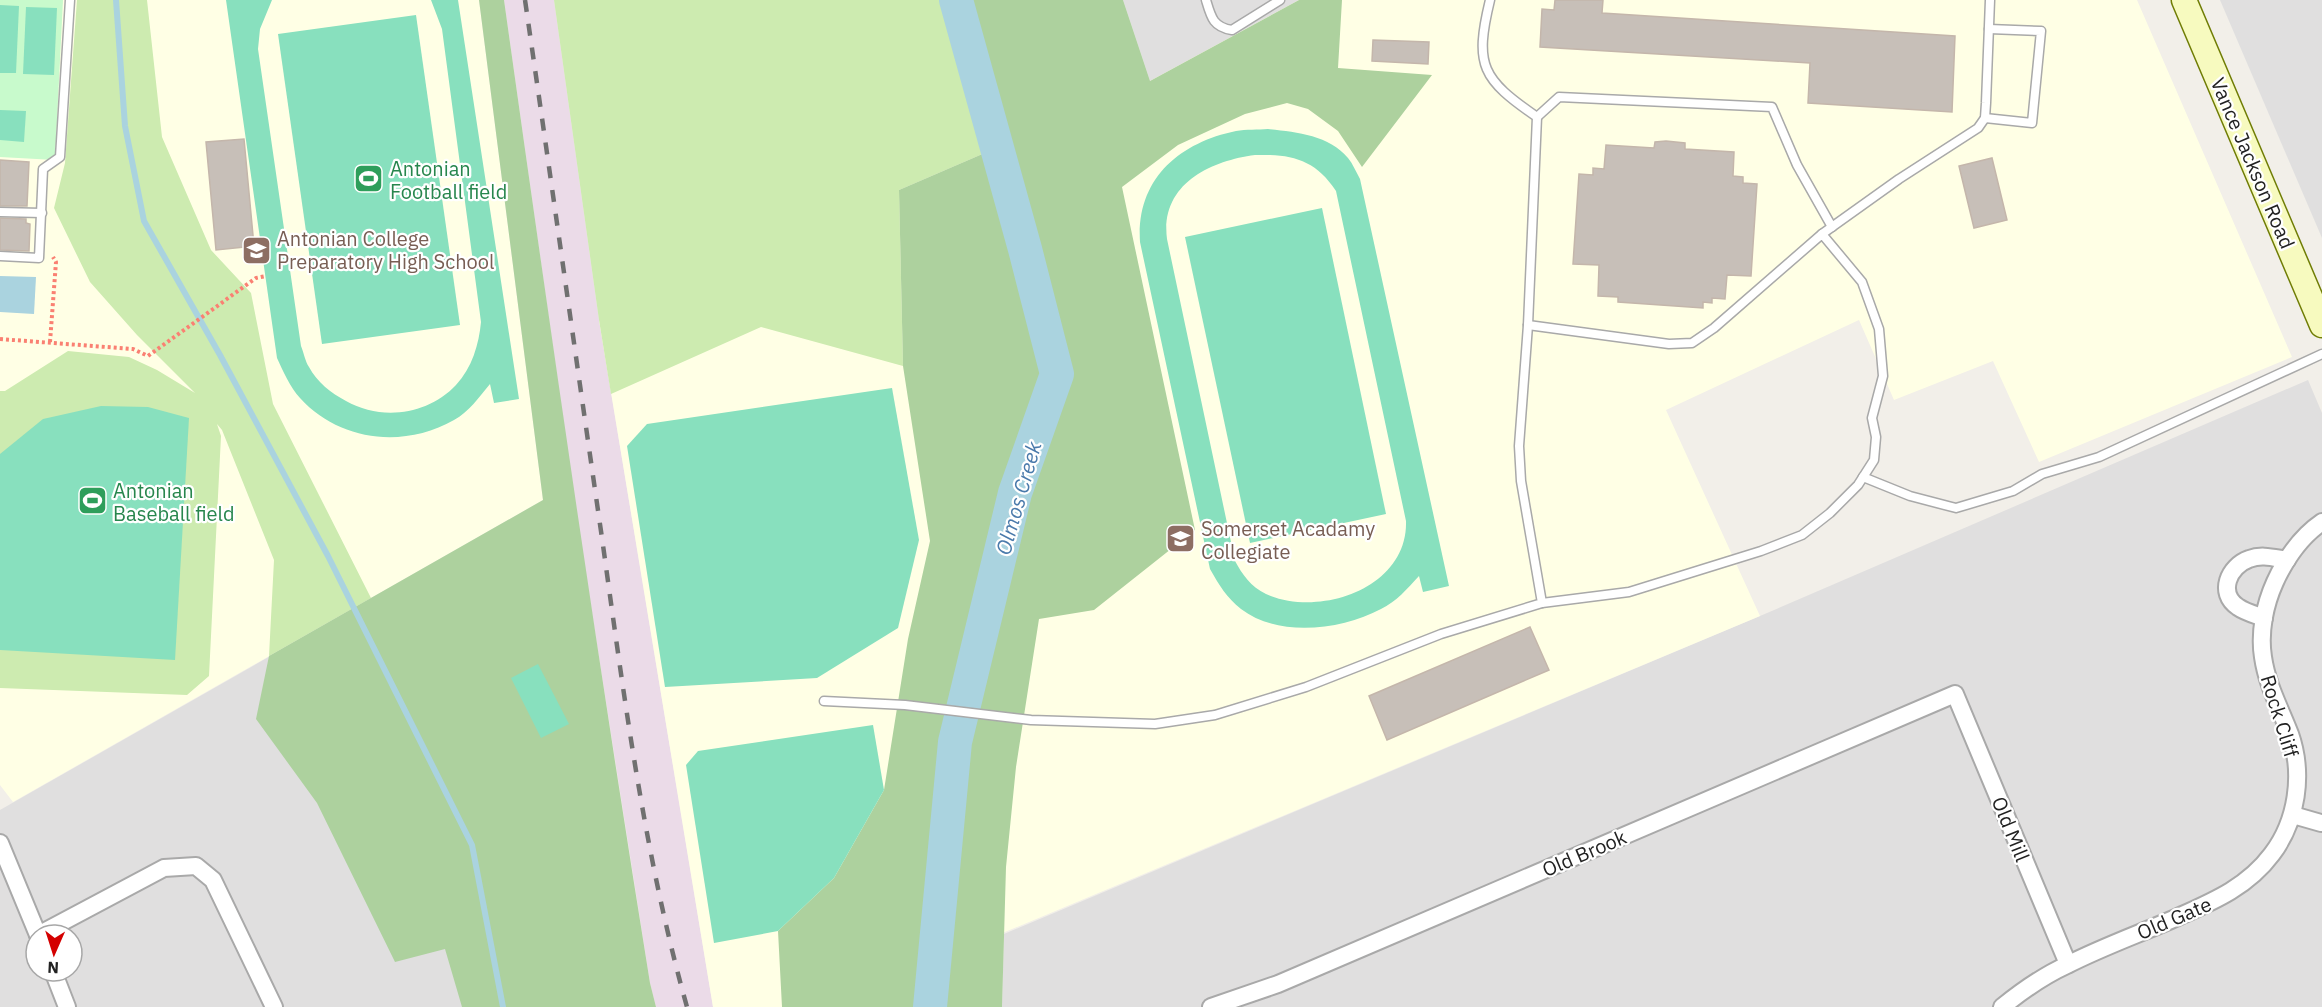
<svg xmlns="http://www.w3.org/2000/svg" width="2322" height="1007" viewBox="0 0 2322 1007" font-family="'IBM Plex Sans',sans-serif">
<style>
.residential{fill:#e0dfdf;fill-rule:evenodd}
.industrial{fill:#ebdbe8}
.education{fill:#ffffe5}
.grass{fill:#cdebb0}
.forest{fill:#add19e}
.park{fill:#c8facc}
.pitch{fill:#88e0be;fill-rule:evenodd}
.water{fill:#aad3df}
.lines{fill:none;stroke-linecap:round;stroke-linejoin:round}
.stream{stroke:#aad3df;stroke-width:6}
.river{stroke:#aad3df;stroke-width:34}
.building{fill:#c7bfb8;stroke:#c4b6ab;stroke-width:1.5}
.lane-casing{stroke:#a9a9a9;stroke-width:11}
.street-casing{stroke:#a9a9a9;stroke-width:20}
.secondary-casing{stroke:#707d05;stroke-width:27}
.path{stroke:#fa8072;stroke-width:4;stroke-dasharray:3 3;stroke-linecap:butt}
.lane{stroke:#fff;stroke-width:8}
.street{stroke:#fff;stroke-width:16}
.secondary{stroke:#f7fabf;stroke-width:24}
.rail{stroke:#707070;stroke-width:4.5;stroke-dasharray:12 12;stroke-linecap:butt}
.labels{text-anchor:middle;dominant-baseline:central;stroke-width:4.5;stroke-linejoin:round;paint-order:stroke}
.street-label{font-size:20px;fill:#222;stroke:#fff}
.leisure-label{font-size:20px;fill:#27864d;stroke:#fff;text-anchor:start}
.education-label{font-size:20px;fill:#785e54;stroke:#fff;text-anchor:start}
.water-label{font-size:21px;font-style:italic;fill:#4a7aab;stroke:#fff}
</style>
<rect width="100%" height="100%" fill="#f2efe9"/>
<g class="residential">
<polygon points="1123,0 1299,0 1150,81"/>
<polygon points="2220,0 2322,0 2322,238"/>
<polygon points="2308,380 2322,413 2322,1007 1002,1007 1004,934 1760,616"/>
<path d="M295 642 482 1007H0V810ZM36 935H72V971H36Z"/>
</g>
<polygon class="industrial" points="504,0 554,0 599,320 713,1007 656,1007 650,983 575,504"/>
<g class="education">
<polygon points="0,0 479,0 543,500 13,802 0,785"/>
<polygon points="1299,0 2137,0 2292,357 2039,462 1993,361 1894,400 1859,320 1666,410 1760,616 826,1007 713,1007 599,320 1150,81"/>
</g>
<g class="grass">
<polygon points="77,0 147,0 162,137 211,250 251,293 273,404 371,598 269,656 274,560 222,430 217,424 221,436 209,676 187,695 0,688 0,391 5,391 68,351 129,357 157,370 195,393 137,335 90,282 54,208 65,163"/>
<polygon points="554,0 947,0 987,152 899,190 903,366 761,327 611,394 599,320"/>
</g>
<g class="forest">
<path d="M479 0H504C550 328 597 656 650 983L656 1007H462L445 949 395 962 317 803 256 719 269 656 543 500Z"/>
<polygon points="947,0 1123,0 1150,81 1299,0 1342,0 1338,68 1432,75 1362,167 1338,131 1308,109 1287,103 1245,114 1178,145 1122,187 1195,530 1094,610 1039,619 1016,767 1006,867 1002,1007 782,1007 778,931 834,878 884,790 908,639 930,541 903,366 899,190 987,152"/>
</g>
<polygon class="park" points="0,0 63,0 55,160 0,157"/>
<g class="pitch">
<path d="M226 0H272L260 29 258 49 301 346C304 353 305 361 309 367 317 382 331 393 346 401 381 421 428 415 456 385 472 368 479 344 481 322L442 29 431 0H458L519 399 494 403 490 384C479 397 469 412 454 420 403 449 339 441 300 398 290 387 283 371 277 358Z"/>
<polygon points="0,5 19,6 16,73 0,73"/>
<polygon points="26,7 57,8 54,75 23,74"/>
<polygon points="416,15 460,325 322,344 278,34"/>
<polygon points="0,110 26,111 24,142 0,140"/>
<path d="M1268 129C1296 132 1329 135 1348 158 1353 164 1356 172 1360 179L1449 586 1423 592 1419 576C1408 588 1396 602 1381 609 1341 630 1279 638 1241 609 1227 598 1219 585 1210 569L1140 242C1136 180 1178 143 1236 131 1246 129 1258 130 1268 129ZM1255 155C1291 154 1315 159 1336 191L1406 521C1408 588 1320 618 1266 594 1251 587 1242 574 1235 561L1167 239C1160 185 1209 161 1255 155Z"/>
<polygon points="1322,208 1386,514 1250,543 1185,237"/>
<polygon points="892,388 919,540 898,628 817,678 665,687 627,446 647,424"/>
<polygon points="101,406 148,407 189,418 175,660 0,650 0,454 43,419"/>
<polygon points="538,664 569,724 541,738 511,678"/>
<polygon points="873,725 884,790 834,878 778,931 714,943 686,765 698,751"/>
</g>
<polygon class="water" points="0,276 36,277 34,314 0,312"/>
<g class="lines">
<polyline class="stream" points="116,0 125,126 144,221 220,355 328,556 472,845 503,1007"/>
<polyline class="river" points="930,1007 955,742 1015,493 1057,374 1025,249 956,0"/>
</g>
<g class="building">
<polygon points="1555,0 1603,0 1602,13 1955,36 1952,112 1808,103 1810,63 1540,47 1542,9 1554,10"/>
<polygon points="1373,40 1429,42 1428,64 1372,61"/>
<polygon points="244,139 254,246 216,250 206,142"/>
<polygon points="1666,141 1685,143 1685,149 1734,152 1733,176 1743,177 1743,183 1757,184 1751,276 1727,275 1725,299 1712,298 1712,303 1703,302 1703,308 1618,302 1618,297 1598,296 1599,265 1573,264 1579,174 1593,175 1593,168 1604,169 1606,145 1654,148 1655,142"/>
<polygon points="1992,158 2007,220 1974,228 1959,166"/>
<polygon points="0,160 29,162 27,206 0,206"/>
<polygon points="0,218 26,219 26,223 30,224 29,251 0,250"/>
<polygon points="1530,627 1549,670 1387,740 1369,696"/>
</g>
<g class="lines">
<defs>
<g id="lane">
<path d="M1206 0C1211 17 1213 27 1232 30L1280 0"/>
<polyline points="1537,117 1559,97 1772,107 1797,165 1832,227"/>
<polyline points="1985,118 2032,123 2041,31 1989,29"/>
<polyline points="0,212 42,213"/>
<polyline points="1822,234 1899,179 1978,128 1985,118 1986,103 1990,0"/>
<polyline points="0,256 39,258 43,169 60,157 70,0"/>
<polyline points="1528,325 1669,344 1692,343 1714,328 1822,234 1862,282 1879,329 1883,376 1872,418 1876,437 1874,460 1858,485 1830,513 1802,535 1761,551 1629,592 1542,603"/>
<polyline points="1863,477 1910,496 1956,508 2013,491 2042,474 2099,457 2322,354"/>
<path d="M824 701 905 705 1031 720 1155 724 1215 715 1306 687 1441 634 1542 603 1521 481 1519 446 1528 325 1537 117C1482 79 1474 66 1490 0"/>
</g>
<g id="street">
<path d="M2264 618C2256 615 2245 612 2238 607 2217 593 2229 566 2249 559 2262 554 2274 558 2287 560"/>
<polyline points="2293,815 2321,823"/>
<polyline points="0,843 38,935"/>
<polyline points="38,935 164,868 196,866 213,880 274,1007"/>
<polyline points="53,971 67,1007"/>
<polyline points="1211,1007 1278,984 1955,694 2068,964"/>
<path d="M2002 1007C2023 990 2043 976 2067 965 2100 948 2136 935 2171 920 2209 903 2246 889 2272 854 2297 821 2304 774 2290 734 2280 708 2267 685 2263 657 2259 632 2265 604 2275 582 2286 558 2300 537 2322 522"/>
</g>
<polyline id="secondary" points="2184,0 2322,325"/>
</defs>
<use href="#lane" class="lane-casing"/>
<use href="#street" class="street-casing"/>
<use href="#secondary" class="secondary-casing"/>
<g class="path">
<polyline points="0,339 133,349 148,356 256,278 266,276"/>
<polyline points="50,342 56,262 53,257"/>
</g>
<use href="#lane" class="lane"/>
<use href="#street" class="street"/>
<use href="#secondary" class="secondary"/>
<path class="rail" d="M525 0C551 179 576 359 602 538 624 696 644 854 687 1007"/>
</g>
<defs>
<symbol id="stadium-square" viewBox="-11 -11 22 22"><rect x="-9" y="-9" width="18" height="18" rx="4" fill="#2e9e5b" stroke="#fff"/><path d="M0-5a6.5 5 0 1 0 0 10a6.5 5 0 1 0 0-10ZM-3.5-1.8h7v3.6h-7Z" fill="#fff"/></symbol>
<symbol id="school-square" viewBox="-11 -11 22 22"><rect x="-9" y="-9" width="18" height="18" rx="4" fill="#8d6e63" stroke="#fff"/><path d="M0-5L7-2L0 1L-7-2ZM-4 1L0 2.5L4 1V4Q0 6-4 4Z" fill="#fff"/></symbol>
</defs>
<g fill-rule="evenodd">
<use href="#stadium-square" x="352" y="162" width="33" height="33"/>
<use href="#school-square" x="240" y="234" width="33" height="33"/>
<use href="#stadium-square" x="76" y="484" width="33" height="33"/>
<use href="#school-square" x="1164" y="522" width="33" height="33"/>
</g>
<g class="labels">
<g class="street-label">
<text transform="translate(2253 163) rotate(67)">Vance Jackson Road</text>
<text transform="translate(2280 716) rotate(73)">Rock Cliff</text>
<text transform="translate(2011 829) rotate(68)">Old Mill</text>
<text transform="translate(1584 853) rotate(-23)">Old Brook</text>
<text transform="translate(2174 918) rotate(-23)">Old Gate</text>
</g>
<g class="leisure-label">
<text x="390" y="168">Antonian<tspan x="390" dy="23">Football field</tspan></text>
<text x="113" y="490">Antonian<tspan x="113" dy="23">Baseball field</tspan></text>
</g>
<g class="education-label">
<text x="277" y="238">Antonian College<tspan x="277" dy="23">Preparatory High School</tspan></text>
<text x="1201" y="528">Somerset Acadamy<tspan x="1201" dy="23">Collegiate</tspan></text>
</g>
<g class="water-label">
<text transform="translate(1018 498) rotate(-74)">Olmos Creek</text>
</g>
</g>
<g transform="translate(54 953) rotate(183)"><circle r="28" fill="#ffffff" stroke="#a7a7a7" stroke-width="1.5"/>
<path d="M0-4.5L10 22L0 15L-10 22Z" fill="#d40000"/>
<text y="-9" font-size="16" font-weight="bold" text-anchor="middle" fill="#222222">N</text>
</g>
</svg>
